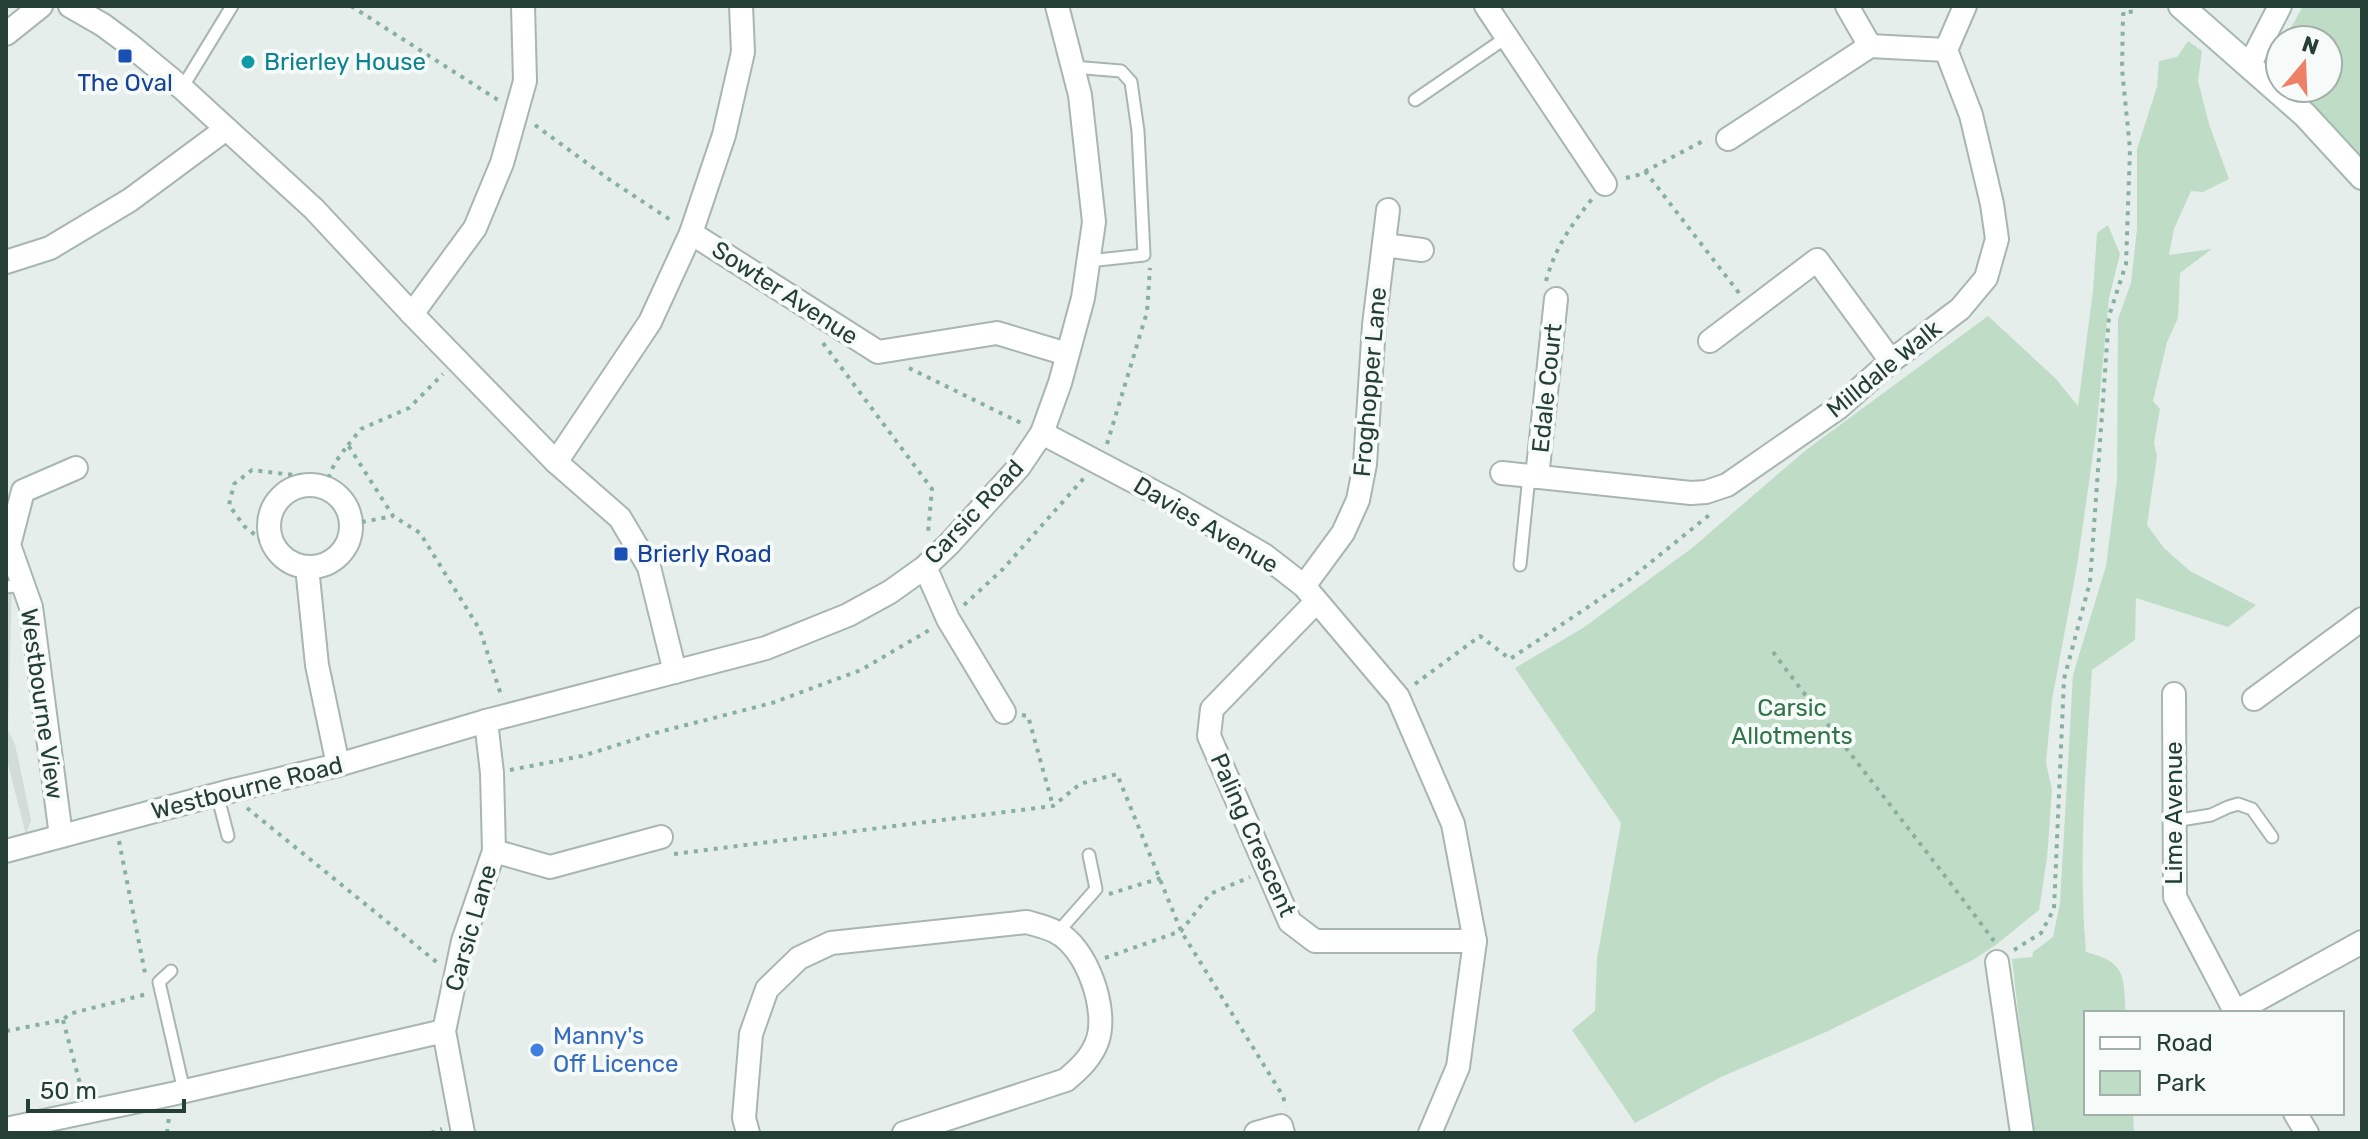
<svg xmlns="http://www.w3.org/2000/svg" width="2368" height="1139" viewBox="0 0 2368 1139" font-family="Rubik,sans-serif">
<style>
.built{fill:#d3ddd8}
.green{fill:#bfddc6}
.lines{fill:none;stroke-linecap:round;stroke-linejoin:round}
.service-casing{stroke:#a8b6b1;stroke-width:15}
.minor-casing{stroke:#a8b6b1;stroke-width:26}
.secondary-casing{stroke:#a4b9b1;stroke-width:28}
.path{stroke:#87b0a1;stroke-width:4;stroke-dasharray:4 6;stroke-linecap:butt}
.service{stroke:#fff;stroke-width:11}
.minor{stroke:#fff;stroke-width:22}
.secondary{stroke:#fff;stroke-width:24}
.transit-dot{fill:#1a4fb4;stroke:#f6faf8;stroke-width:3}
.culture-dot{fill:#0f9aa8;stroke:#f6faf8;stroke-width:3}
.shop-dot{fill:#3f7fe0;stroke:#f6faf8;stroke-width:3}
.labels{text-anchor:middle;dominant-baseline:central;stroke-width:8;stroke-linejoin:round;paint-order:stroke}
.culture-label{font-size:24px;fill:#0d838f;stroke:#f6faf8;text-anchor:start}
.transit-label{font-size:24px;fill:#164399;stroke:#f6faf8}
.street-label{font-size:24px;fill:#253f37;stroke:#f6faf8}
.park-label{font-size:24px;fill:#317448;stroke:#f6faf8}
.shop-label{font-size:24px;fill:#366cbe;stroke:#f6faf8;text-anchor:start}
</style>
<rect width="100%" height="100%" fill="#e5eeea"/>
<polygon class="built" points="6,546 12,583 8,730 15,744 31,820 26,835 6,756"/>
<g class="green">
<polygon points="2303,6 2362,6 2362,158 2296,88 2328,88 2328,40 2284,40"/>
<path d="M2188 41 2202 51 2198 81 2209 124 2229 179 2203 192 2191 191 2174 229 2169 255 2212 249 2180 273 2178 318 2167 342 2153 401 2160 409 2154 443 2157 456 2147 525 2164 548 2190 571 2256 605 2228 627 2136 598 2135 640 2092 670C2086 764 2078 858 2086 952 2127 963 2123 975 2126 1013H2086V1113H2133L2134 1133H2032L2012 959 2032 957 2033 952 2053 937 2060 903 2073 675 2106 566 2117 480 2118 319 2131 283 2137 229V149L2157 87 2159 61 2177 57Z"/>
<polygon points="2108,225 2120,254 2109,298 2096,433 2077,566 2052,700 2046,763 2052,790 2047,858 2039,910 1997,944 1973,960 1826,1032 1721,1077 1635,1123 1572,1030 1595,1011 1597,959 1621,823 1515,668 1583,628 1692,548 1806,450 1988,316 2056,379 2078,406 2093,291 2097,233"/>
</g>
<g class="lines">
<defs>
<g id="service">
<polyline points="1073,67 1121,71 1131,82 1138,131 1144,255 1089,261"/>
<polyline points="182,88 232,6"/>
<polyline points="1415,100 1507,37"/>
<polyline points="1520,565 1529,476"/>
<polyline points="6,587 23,585"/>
<polyline points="217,794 228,836"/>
<polyline points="2174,821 2211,815 2228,807 2238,804 2252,809 2272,837"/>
<polyline points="1058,932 1096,889 1089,855"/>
<polyline points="171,971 159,982 184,1091"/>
</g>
<g id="minor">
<polyline points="70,6 103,25 130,45 182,88 314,209 412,314 556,462 620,518 649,567 675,672"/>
<polyline points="1486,6 1605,184"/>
<polyline points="1847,6 1870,46"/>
<polyline points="6,34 41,6"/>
<polyline points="2249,66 2280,6"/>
<polyline points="1728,139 1870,46 1946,50"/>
<polyline points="691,233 878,352 997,333 1067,354"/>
<polyline points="1384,245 1422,250"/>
<polyline points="6,262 50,248 130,200 226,129"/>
<polyline points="412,314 475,228 502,163 525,81 523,6"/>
<polyline points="1710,341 1817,260 1891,361"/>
<polyline points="1042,433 1173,502 1264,555 1304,586 1398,697 1453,824 1475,941 1458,1067 1430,1133"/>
<polyline points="556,462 650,322 691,233 724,135 743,52 741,6"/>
<polyline points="1502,473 1691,493 1706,492 1727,485 1838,408 1891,361 1960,309 1986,278 1997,239 1992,204 1971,115 1946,50 1965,6"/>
<polyline points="1537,477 1556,299"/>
<circle cx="310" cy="526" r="41"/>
<polyline points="307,567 317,665 338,765"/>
<polyline points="925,567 948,619 1004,712"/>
<polyline points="1304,586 1343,533 1358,500 1365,464 1374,325 1388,210"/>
<polyline points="1316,602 1212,709 1209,736 1290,922 1315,941 1475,941"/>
<polyline points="2174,694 2175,897 2236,1013"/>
<polyline points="2254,699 2362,619"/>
<polyline points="61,836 31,607 9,545 23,491 76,468"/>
<polyline points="6,851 226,792 338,765 486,721 766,648 848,615 890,592 925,567 949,544 1019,467 1042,433 1060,383 1083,298 1094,222 1080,95 1057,6"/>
<polyline points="494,851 550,867 661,837"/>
<polyline points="1997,962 2022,1133"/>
<polyline points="2235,1012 2362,942"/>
<polyline points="2295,1113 2307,1133"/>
<polyline points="6,1129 172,1094 444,1031"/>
<polyline points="463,1133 444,1031 463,941 494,851 492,773 486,721"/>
<path d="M748 1133 744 1118 751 1034 767 989 799 958 831 943 1027 922C1036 925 1047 927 1056 932 1087 947 1109 1011 1097 1042 1091 1058 1079 1069 1066 1080L904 1133"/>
<polyline points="1256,1133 1281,1126 1283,1133"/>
</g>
<polyline id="secondary" points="2181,6 2305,115 2362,177"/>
</defs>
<use href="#service" class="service-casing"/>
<use href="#minor" class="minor-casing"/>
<use href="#secondary" class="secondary-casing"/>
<g class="path">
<polyline points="351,6 498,100"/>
<polyline points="535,125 610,180 672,221"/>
<polyline points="1645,171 1739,293"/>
<polyline points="1626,178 1638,175 1707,139"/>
<path d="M1546 281C1555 248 1571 225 1592 199"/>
<polyline points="823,343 932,489 928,533"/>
<polyline points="909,368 1023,424"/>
<polyline points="1107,444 1147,312 1150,268"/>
<polyline points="348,445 361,429 409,408 443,374"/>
<path d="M327 488C328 471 338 458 348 445L393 516 420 533 480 630 502 698"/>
<polyline points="352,524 393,516"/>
<polyline points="278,553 244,526 229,505 234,484 252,470 327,479"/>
<polyline points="964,605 1003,569 1084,478"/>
<path d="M1773 652C1846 750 1922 844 1994 941"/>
<polyline points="1415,684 1480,636 1510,659 1630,579 1713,512"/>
<polyline points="1022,715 1028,716 1053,806"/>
<polyline points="510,770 582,756 659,732 772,703 861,670 931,629"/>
<polyline points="247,808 439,964"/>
<polyline points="119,841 145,973"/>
<polyline points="674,854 1053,806 1080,784 1117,774 1181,931 1283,1096 1286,1107"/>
<polyline points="1109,894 1161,878"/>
<polyline points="2014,950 2041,933 2054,909 2064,679 2090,582 2109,316 2126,264 2130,149 2122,69 2123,14 2131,14 2130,6"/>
<polyline points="1105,958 1181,931 1210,894 1250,877"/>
<polyline points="63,1020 82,1091"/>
<polyline points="6,1031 63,1020 69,1014 147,994"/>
<polyline points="167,1133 169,1117"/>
<polyline points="431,1133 442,1129"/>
</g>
<use href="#service" class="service"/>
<use href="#minor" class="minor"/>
<use href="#secondary" class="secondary"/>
</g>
<g class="transit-dot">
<rect x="117" y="48" width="16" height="16" rx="4"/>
<rect x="613" y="546" width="16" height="16" rx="4"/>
</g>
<circle class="culture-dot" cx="248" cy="62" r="8"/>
<circle class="shop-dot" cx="537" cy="1050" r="8"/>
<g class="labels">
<g class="culture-label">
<text x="264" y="62">Brierley House</text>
</g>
<g class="transit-label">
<text x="125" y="83">The Oval</text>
<text x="637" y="554" text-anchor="start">Brierly Road</text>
</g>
<g class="street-label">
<text transform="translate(785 293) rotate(33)">Sowter Avenue</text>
<text transform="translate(1884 369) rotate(-39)">Milldale Walk</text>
<text transform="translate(1370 382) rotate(-85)">Froghopper Lane</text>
<text transform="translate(1547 388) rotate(-84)">Edale Court</text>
<text transform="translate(974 512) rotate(-47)">Carsic Road</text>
<text transform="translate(1206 525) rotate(31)">Davies Avenue</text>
<text transform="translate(42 704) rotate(82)">Westbourne View</text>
<text transform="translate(247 788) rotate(-14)">Westbourne Road</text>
<text transform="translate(2174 813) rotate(-90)">Lime Avenue</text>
<text transform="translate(1253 835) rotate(66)">Paling Crescent</text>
<text transform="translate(471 928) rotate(-74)">Carsic Lane</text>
</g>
<g class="park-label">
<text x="1792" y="708">Carsic<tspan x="1792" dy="28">Allotments</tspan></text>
</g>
<g class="shop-label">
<text x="553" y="1036">Manny's<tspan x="553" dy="28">Off Licence</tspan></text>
</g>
</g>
<rect width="2368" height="1139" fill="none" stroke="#253f37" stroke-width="16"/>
<rect x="2084" y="1011" width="260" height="104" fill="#f6faf8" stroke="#a2afab" stroke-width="2"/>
<rect x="2100" y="1037" width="40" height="12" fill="#ffffff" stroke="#a2afab" stroke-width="2"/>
<text x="2156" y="1051" font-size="24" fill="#253f37">Road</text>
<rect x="2100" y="1071" width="40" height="24" fill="#bfddc6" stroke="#a2afab" stroke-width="2"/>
<text x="2156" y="1091" font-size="24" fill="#253f37">Park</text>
<g transform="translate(2304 64) rotate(19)"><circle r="38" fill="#f6faf8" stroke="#a2afab" stroke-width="2"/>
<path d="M0-6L14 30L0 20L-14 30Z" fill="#ec8165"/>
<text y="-12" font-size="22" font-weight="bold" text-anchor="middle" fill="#253f37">N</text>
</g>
<path d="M28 1099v12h156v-12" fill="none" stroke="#253f37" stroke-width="4"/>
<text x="40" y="1099" font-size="24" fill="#253f37" stroke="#f6faf8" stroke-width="6" paint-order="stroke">50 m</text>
</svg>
